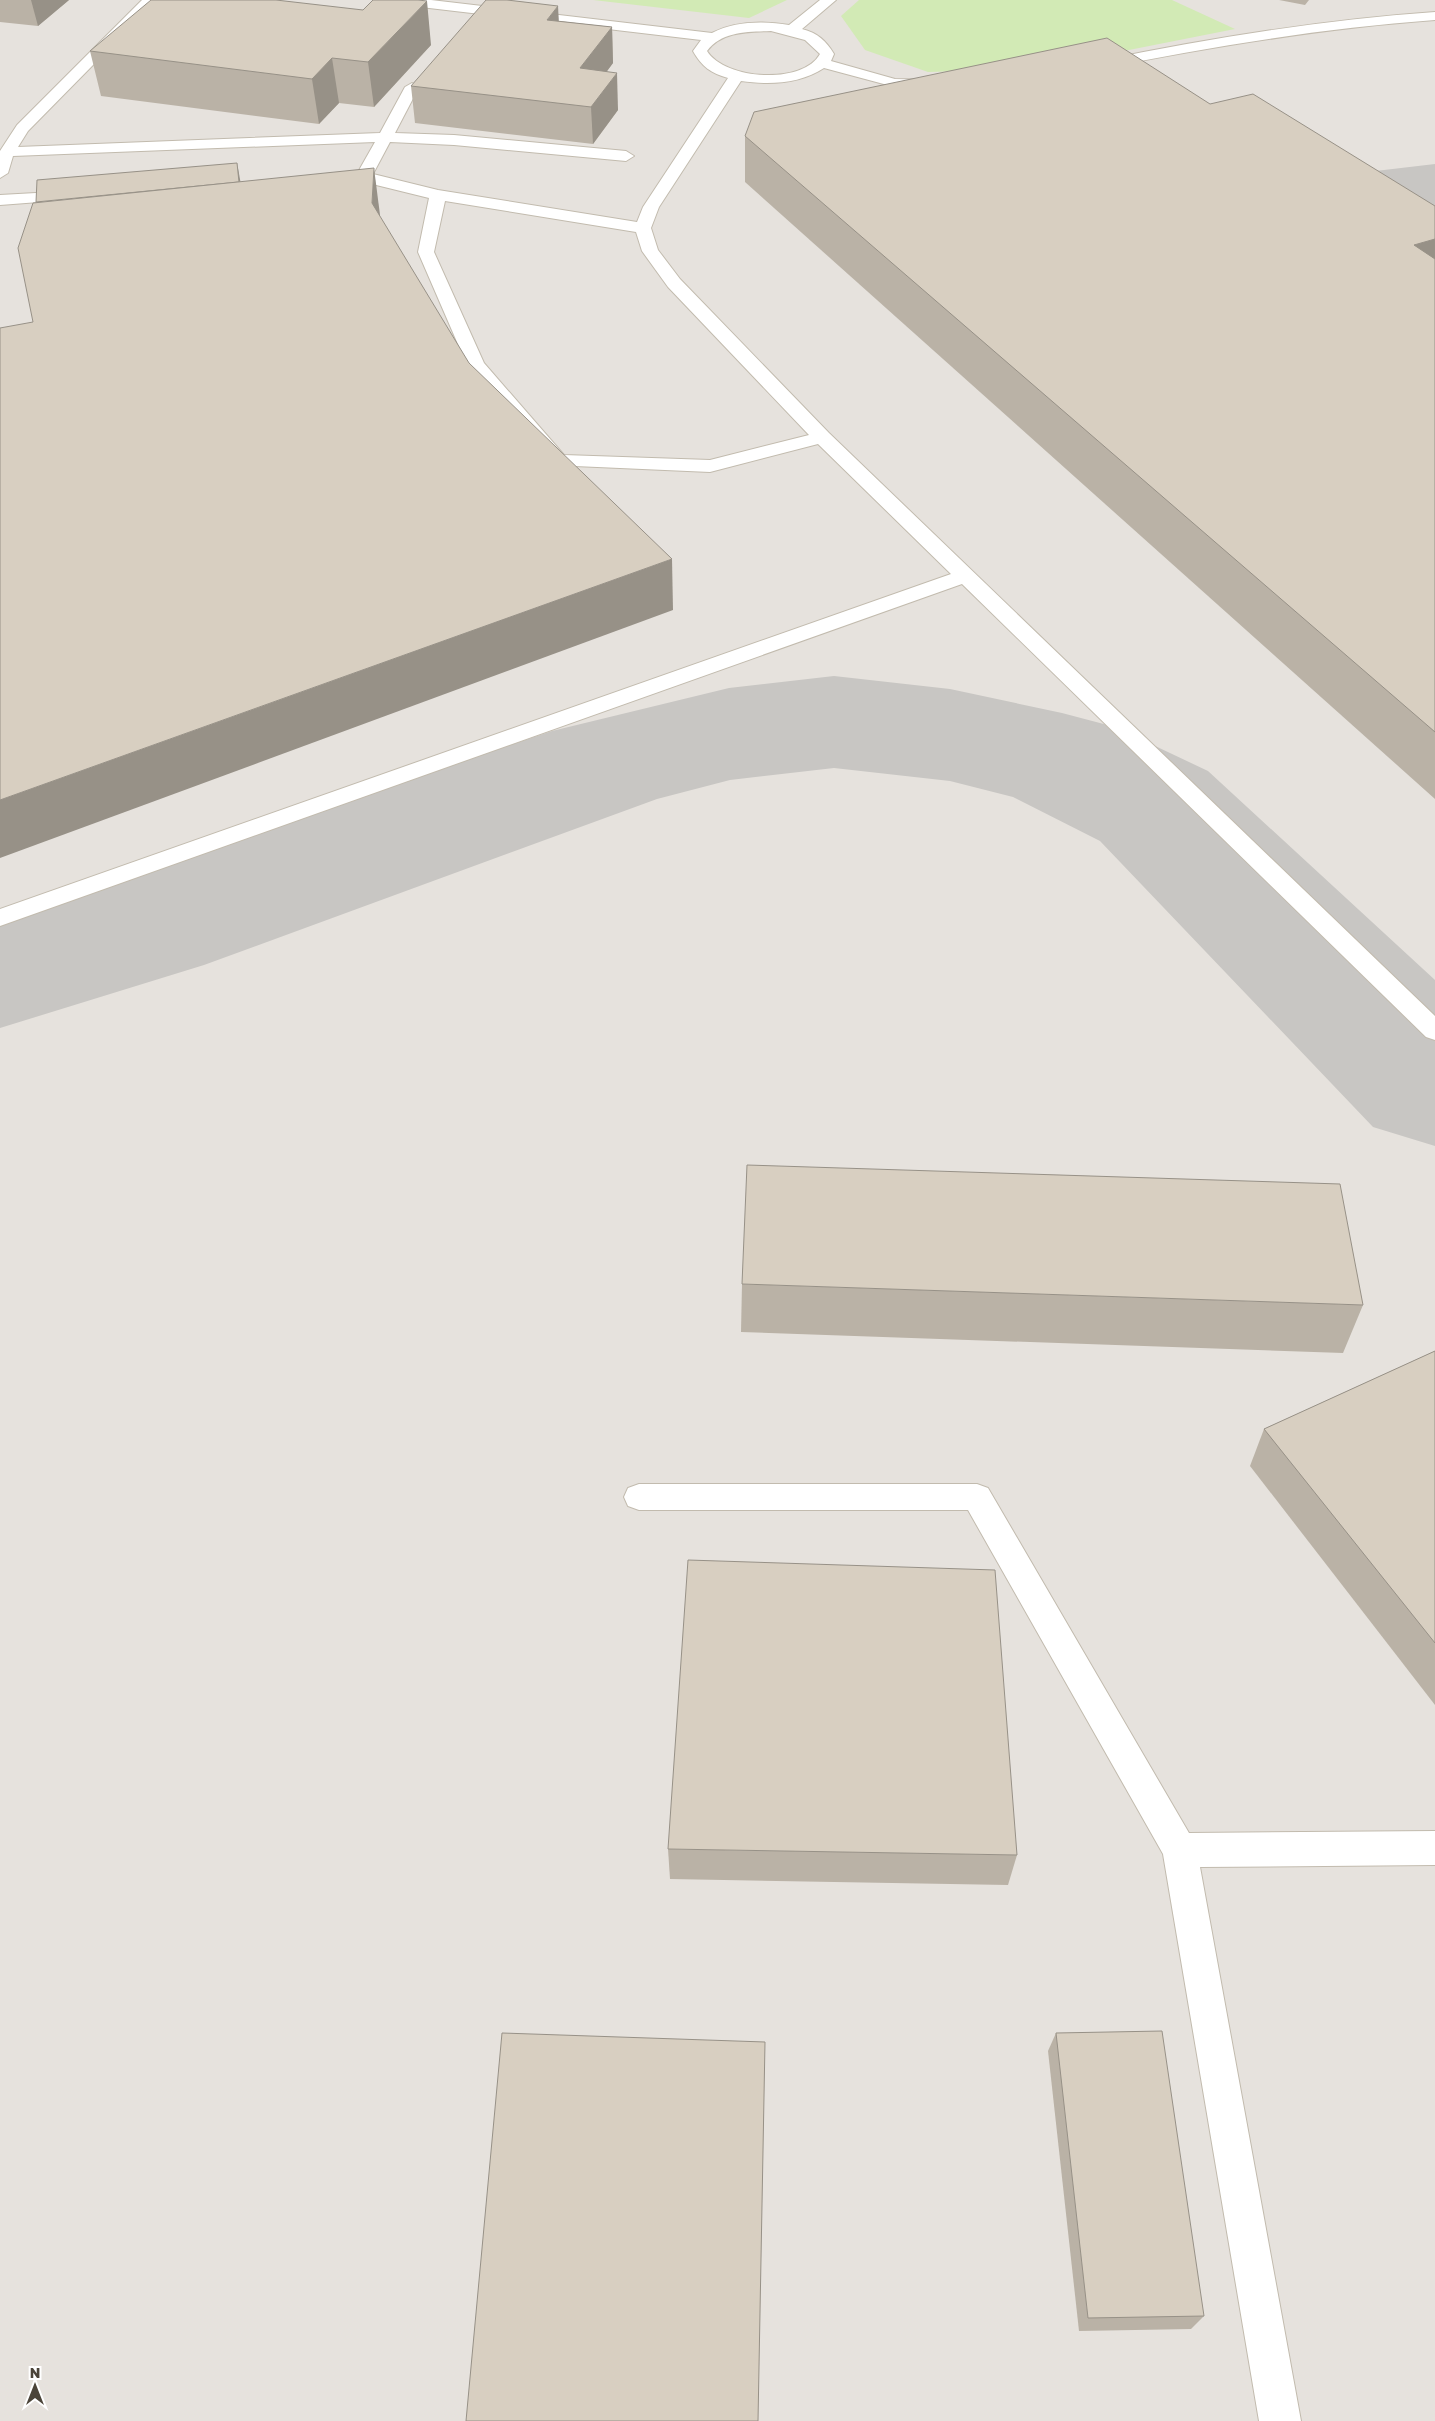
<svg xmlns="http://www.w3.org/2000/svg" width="1435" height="2421" viewBox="0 0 1435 2421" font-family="'Golos Text',sans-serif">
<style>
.industrial{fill:#e6e2dd}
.green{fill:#d2eab5}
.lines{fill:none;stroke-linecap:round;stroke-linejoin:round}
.taxiway{fill:#c8c6c3;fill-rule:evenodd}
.service-casing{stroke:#c2bbae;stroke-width:2}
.service{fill:#fff;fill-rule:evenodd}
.wall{fill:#bab2a6}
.shaded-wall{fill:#979187}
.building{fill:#d8cfc1;stroke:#979187}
</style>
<rect width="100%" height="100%" fill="#f6f3ec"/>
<rect class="industrial" x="0" y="0" width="1435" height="2421"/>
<g class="green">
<polygon points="593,0 787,0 749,18"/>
<polygon points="859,0 1172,0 1235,29 1033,69 928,72 865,50 841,16"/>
</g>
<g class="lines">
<g class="taxiway">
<polygon points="1435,164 1435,228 1350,240 1312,230 1296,207 1312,184 1350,174"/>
<polygon points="834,676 950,689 1062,713 1115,727 1208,771 1435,980 1435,1146 1373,1127 1100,841 1013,797 950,781 834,768 730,780 657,799 204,965 0,1028 0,912 90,886 552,731 729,688"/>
</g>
<defs>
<g id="service">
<path d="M142 0H157L28 131 18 147 380 133 405 87 412 83 419 87 395 133 454 135 626 151 634 156 626 161 454 145 390 142 373 174 438 190 637 222 643 207 728 78C711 73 702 67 693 51L701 40 395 4 388 0H431L712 33C735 21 764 21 789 25L820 0H836L802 29C818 33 826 41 834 54L831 61 895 79 935 80 937 83 935 86 930 87H895L824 68C800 84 769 85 741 81L659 207 651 228 658 250 680 279 829 433 1435 1016V1040L1426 1037 962 584 0 926V909L951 574 818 444 710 472 552 465 467 365 418 252 429 198 364 182 334 181 332 178 334 175 358 172 375 142 13 156 8 173 0 178V151L17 125ZM771 31 805 40 820 54C803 85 725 80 707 51 722 31 748 32 771 31ZM445 201 636 232 642 251 668 287 809 435 710 460 564 455 484 363 434 252Z"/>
<path d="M1435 12V20C1322 28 1210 47 1099 69L1092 65 1099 61C1210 38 1322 20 1435 12Z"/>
<polygon points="72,191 78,193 80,196 78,199 0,205 0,195"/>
<polygon points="639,1484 977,1484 988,1488 1189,1833 1435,1831 1435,1865 1200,1867 1301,2421 1259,2421 1163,1854 968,1510 639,1510 628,1506 624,1497 628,1488"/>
</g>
</defs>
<use href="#service" class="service-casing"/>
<use href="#service" class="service"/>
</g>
<g class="wall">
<polygon points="0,0 69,0 38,26 0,22"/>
<polygon points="1279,0 1309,0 1305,5"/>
<polygon points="559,21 612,27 613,63 607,71 618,110 593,144 415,123 411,86"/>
<polygon points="431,45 374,107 339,103 319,124 101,96 90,51"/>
<polygon points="1210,104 1435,206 1435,799 745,182 745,136"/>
<polygon points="742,1284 1363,1305 1343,1353 741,1332"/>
<polygon points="1435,1351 1435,1705 1250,1466 1264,1429"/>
<polygon points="668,1849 1017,1855 1008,1885 670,1879"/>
<polygon points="1056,2033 1204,2316 1191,2329 1079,2331 1048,2051"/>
</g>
<g class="shaded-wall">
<polygon points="31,0 69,0 38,26"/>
<polygon points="427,1 431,45 374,107 368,62"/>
<polygon points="558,6 560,42 547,20"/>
<polygon points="612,27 613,63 582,105 580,68"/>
<polygon points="332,58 339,103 319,124 312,79"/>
<polygon points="617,73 618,110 593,144 591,107"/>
<polygon points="237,163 242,190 240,196"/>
<polygon points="374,168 380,215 379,251 372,203"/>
<polygon points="1435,239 1435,283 1414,245"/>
<polygon points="672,559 673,610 0,858 0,800"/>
</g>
<g class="building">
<polygon points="151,0 276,0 363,10 373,0 418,0 427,1 368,62 332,58 312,79 90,51"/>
<polygon points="486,0 507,0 558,6 547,20 612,27 580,68 617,73 591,107 411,86"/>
<polygon points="1107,38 1210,104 1253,94 1435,206 1435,239 1414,245 1435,259 1435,732 745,136 754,112"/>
<polygon points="237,163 239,182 36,202 37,180"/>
<polygon points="374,168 372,203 469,363 672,559 0,800 0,328 33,322 18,248 33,203"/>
<polygon points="747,1165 1340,1184 1363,1305 742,1284"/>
<polygon points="1435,1351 1435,1643 1264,1429"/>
<polygon points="688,1560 995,1570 1017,1855 668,1849"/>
<polygon points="1162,2031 1204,2316 1088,2318 1056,2033"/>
<polygon points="502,2033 765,2042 758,2421 466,2421"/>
</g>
<g transform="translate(35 2386)" stroke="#ffffff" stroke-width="4" paint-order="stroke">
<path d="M0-4L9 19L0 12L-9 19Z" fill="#4b4439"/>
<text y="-8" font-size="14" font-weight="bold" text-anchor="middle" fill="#4b4439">N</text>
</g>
</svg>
